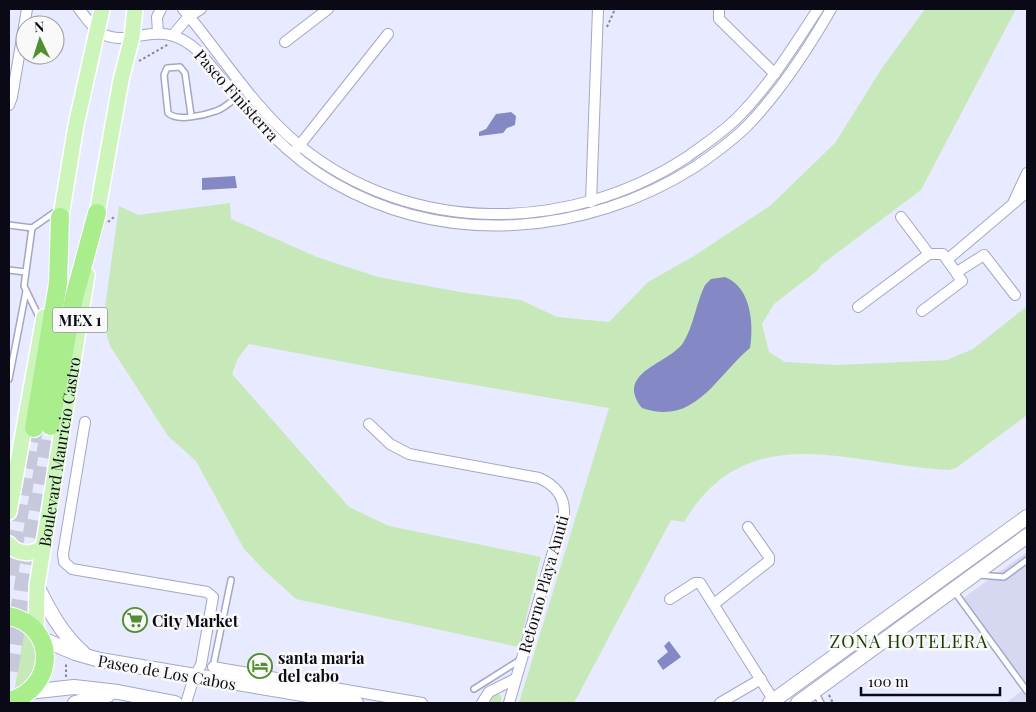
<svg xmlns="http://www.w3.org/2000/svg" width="1036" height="712" viewBox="0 0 1036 712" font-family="'Playfair Display',serif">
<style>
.built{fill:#d5d8f0}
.green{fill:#c7e9b9}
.water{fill:#8489c5}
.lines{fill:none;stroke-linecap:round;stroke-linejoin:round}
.highway-tunnel{stroke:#c7c8dc;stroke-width:18;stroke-dasharray:18 9;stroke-linecap:butt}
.lane-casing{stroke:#a3a7c7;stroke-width:8}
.street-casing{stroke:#a3a7c7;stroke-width:12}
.secondary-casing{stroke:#a3a7c7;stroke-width:16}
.primary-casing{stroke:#fff;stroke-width:18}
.highway-casing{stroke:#fff;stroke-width:20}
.path{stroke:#848696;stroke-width:2;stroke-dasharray:2.5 2.5;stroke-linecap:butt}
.lane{stroke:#fff;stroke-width:5}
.street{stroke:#fff;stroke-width:10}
.secondary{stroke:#fff;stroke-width:14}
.primary{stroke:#ccf4bb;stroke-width:15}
.highway{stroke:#aaed8d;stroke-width:18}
.labels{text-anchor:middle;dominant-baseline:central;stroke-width:5;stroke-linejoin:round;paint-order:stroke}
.shield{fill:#f9f9f9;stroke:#515259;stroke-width:1}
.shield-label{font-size:15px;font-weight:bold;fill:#090a15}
.street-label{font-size:16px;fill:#090a15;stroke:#f9f9f9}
.poi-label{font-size:16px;font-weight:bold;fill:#090a15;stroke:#f9f9f9;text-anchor:start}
.neighbourhood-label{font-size:18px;letter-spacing:1px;fill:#163d00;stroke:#f9f9f9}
</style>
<rect width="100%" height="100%" fill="#e8eaff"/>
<polygon class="built" points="1027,552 1027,703 1006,703 1023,690 958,602"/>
<g class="green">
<path d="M925 9H1016L921 190 821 265 818 270 774 304 762 324 769 352 785 362 837 365 947 360 973 349 1027 306V415L956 468 949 470C849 465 748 415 684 522L671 520 574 703H519L609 408 392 371 249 344 238 358 232 374 349 507 389 526 541 557 519 647 296 599 265 571 244 549 196 461 168 436 110 346 103 322 119 206 138 215 230 203 231 219 317 257 378 277 466 293 521 300 557 317 609 322 648 282 694 256 771 205 835 143 882 68Z"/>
<polygon points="25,627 35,637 39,671 14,693"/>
<circle cx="496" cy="699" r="5.5"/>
</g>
<g class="water">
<polygon points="511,112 516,116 515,125 507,128 503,133 479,136 479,132 486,129 496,114"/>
<polygon points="235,176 237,188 202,190 202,178"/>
<path d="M725 277C751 287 754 324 750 348 717 375 695 427 642 408 614 372 669 364 683 343 694 325 696 303 705 285L711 279Z"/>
<polygon points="669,641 681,657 663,670 657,661 668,652 664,646"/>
</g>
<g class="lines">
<g class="highway-tunnel">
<polyline points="9,575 34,428"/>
<polyline points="9,671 50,426"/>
</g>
<defs>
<g id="lane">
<path d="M191 115 185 73 180 67 167 68 164 75 168 113C177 122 205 115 216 111 223 109 231 102 237 97"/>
<polyline points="9,225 32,228 55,212"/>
<polyline points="32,228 24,286 40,319"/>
<polyline points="9,270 25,272"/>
<polyline points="9,379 26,291"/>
<polyline points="979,575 1004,577 1027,560"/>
<polyline points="954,591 1027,691"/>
<polyline points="213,667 231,580"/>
<polyline points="474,689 520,660"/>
<polyline points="815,692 821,703"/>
</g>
<g id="street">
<path d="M79 9C85 16 91 26 99 32 130 52 159 12 200 53 241 101 279 152 334 183 447 248 588 235 695 167 714 154 734 140 750 123 782 89 808 49 831 9"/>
<path d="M183 9C222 55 252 106 299 145 410 236 570 234 687 157 705 144 725 131 740 115 771 83 794 46 818 9"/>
<polyline points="719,9 719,19 775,74"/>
<polyline points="158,33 157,17 161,9"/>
<polyline points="173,35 189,16 201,9"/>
<polyline points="285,42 328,9"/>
<polyline points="9,105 12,97 27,9"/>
<polyline points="295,151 388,34"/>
<polyline points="1014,201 1027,173"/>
<polyline points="591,202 598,9"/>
<polyline points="901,217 929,254"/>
<polyline points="948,259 1027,192"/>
<polyline points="957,272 984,255 1015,295"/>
<polyline points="858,307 929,254 943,254 962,281 922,311"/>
<polyline points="85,422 63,554 64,562 72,569 207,592 213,597 201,665 194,677 186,703"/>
<path d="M369 424 390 444 409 454 539 478C555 485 565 496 564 514L509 703"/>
<polyline points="670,599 695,583 700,583 774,701"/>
<polyline points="714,604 769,561 769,557 748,527"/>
<polyline points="213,667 422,703"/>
<polyline points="482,703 489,692 515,679"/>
<polyline points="720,703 761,679"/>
</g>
<g id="secondary">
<path d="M37 586C50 612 61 633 83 653"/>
<polyline points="40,638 75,653 100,660 356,703"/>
<polyline points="28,692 74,687 118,692 175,703"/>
<polyline points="75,703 108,695"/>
<polyline points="770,703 1027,517"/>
<polyline points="798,703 1027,536"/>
</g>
<g id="primary">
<polyline points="95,225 121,80 132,37 135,9"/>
<polyline points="59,228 76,125 102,9"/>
<polyline points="9,512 44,317"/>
<path d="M9 544C17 555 33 555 43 547"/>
<path id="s1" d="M36 632 37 586 87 275"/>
</g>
<g id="highway">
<polyline points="50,426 74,298 97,213"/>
<polyline points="34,428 58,283 60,217"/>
<path d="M9 616C58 626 56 689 9 701"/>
</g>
</defs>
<use href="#lane" class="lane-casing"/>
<use href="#street" class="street-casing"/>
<use href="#secondary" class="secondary-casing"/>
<use href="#primary" class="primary-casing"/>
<use href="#highway" class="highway-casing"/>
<g class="path">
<polyline points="607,27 615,9"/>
<polyline points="139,61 169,44"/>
<polyline points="108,222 114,217"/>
<polyline points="66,677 66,662"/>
<polyline points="829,695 833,703"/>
</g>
<use href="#lane" class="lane"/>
<use href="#street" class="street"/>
<use href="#secondary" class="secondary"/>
<use href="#primary" class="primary"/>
<use href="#highway" class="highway"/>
</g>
<defs>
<symbol id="supermarket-ring" viewBox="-11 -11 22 22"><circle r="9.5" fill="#f9f9f9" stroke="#518f30" stroke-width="1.5"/><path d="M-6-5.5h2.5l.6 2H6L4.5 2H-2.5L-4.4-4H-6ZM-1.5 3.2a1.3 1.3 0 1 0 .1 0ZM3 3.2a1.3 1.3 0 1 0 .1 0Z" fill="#518f30"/></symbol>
<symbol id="hotel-ring" viewBox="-11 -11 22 22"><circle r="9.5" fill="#f9f9f9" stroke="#518f30" stroke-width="1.5"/><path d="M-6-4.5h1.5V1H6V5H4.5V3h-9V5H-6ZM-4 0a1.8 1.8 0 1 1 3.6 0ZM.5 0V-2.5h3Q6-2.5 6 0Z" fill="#518f30"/></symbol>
</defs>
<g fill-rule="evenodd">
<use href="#supermarket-ring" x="121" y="606" width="28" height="28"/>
<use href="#hotel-ring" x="246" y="652" width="28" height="28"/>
</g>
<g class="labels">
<rect class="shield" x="52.5" y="307.5" width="55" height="25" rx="4"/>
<g class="shield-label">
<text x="80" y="320">MEX 1</text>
</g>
<g class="street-label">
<text transform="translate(237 95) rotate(48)">Paseo Finisterra</text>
<text stroke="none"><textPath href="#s1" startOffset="182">Boulevard Mauricio Castro</textPath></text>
<text transform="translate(543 584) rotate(-74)">Retorno Playa Anuti</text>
<text transform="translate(167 672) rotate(10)">Paseo de Los Cabos</text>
</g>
<g class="poi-label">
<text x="152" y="620">City Market</text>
<text x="278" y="657">santa maria<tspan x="278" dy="18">del cabo</tspan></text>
</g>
<g class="neighbourhood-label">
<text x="909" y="641">ZONA HOTELERA</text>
</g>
</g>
<rect width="1036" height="712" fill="none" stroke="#090a15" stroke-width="20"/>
<g transform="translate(40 40) rotate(356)"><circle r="24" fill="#f9f9f9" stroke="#99999e"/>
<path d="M0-4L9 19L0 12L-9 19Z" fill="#518f30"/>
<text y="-8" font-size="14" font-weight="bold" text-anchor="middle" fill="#090a15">N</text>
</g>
<path d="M861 687v8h139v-8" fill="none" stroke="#090a15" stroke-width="2.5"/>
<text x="868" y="687" font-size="15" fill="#090a15" stroke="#f9f9f9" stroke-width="4" paint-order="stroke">100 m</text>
</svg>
